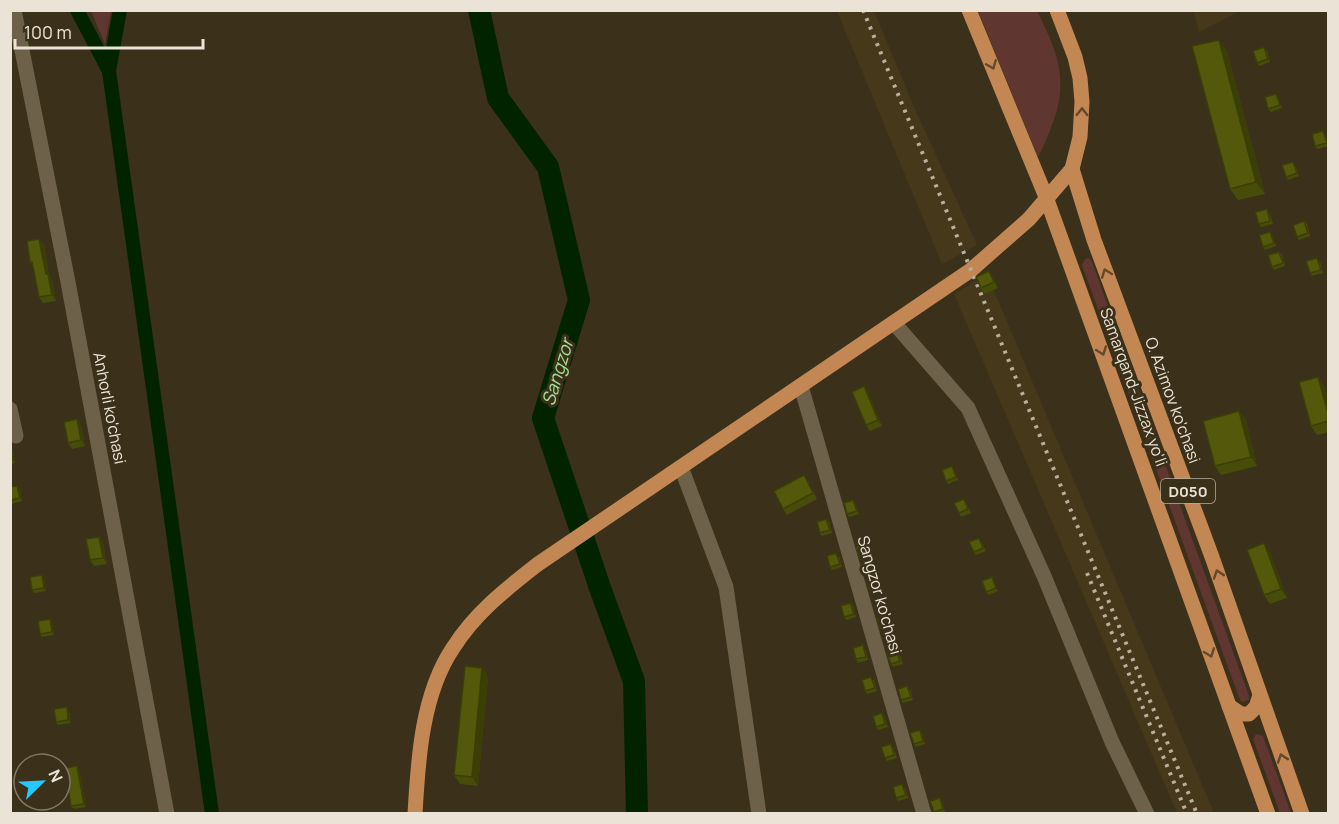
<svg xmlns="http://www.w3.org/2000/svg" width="1339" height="824" viewBox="0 0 1339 824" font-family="Manrope,sans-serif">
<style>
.built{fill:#46381a}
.green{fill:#603630}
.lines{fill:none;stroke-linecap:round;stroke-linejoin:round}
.canal{stroke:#022300;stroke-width:14}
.river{stroke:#022300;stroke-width:22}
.minor{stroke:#6d6149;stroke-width:15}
.major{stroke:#c38754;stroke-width:15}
.rail{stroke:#b8b09f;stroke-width:4;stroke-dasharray:3 6;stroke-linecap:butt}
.wall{fill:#484c09}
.shaded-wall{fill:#3b3e07}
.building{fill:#54580a;stroke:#3b3e07;stroke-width:1.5}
.oneway{stroke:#644a2b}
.labels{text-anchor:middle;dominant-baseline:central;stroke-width:6;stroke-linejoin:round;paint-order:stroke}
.shield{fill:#3b301a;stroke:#b6ae9e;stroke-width:1.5}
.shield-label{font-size:15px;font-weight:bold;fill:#ebe4d6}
.street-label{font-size:16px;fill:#ebe4d6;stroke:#3b301a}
.water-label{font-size:18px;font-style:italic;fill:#a0e396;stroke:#3b301a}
</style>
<rect width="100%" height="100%" fill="#3b301a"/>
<g class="built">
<polygon points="1193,10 1240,10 1240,11 1199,32"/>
<polygon points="837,11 874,11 914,107 977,245 942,264"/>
<polygon points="987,274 1214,813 1177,813 954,294"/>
</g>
<g class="green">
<polygon points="91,11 111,11 105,44"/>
<path d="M978 11H1037C1068 71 1068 96 1038 157Z"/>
<polygon points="1089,258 1092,262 1249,696 1249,700 1242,702 1240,700 1082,265 1085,259"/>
<polygon points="1256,734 1263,736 1291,813 1280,813 1253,739"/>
</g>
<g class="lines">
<g class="canal">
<polyline points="77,10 109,71"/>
<polyline points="120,10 109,71 212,814"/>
</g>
<polyline class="river" points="479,10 498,98 548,167 579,300 543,418 600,588 634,681 637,814"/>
<g class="minor">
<polyline points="14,10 68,282 167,814"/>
<polyline points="894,323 968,408 1044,576 1112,742 1147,814"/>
<polyline points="801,386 924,814"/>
<polyline points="10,409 16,436"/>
<polyline points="681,467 726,587 759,814"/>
</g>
<g class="major">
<polyline points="969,10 1046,197 1268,814"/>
<polyline points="1072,169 1094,240 1212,557 1302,814"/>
<polyline points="1229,706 1241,714 1249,714 1256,707 1260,695"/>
<path d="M415 814C418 759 422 694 453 648 475 613 506 589 538 564L971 270 1029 219 1072 169 1080 137 1082 102 1080 78 1075 57 1057 10"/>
</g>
<g class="rail">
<polyline points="863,10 1197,814"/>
<polyline points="1087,573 1187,814"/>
</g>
</g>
<g class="wall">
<polygon points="1267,50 1270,62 1259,66 1257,63"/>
<polygon points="1227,51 1265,194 1238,200 1230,189"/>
<polygon points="1276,94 1278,97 1282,108 1271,112 1268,109"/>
<polygon points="1323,131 1325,134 1329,146 1317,149 1315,146"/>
<polygon points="1295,165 1299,176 1288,180 1286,177"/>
<polygon points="1269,212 1273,224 1261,227 1259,224"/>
<polygon points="1304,221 1307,224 1310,236 1299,240 1297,237"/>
<polygon points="1270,232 1272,235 1276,246 1265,250 1263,247"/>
<polygon points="39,239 44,245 49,275 52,280 56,301 43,303 39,297 33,266 30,262"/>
<polygon points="1279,252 1282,255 1285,266 1274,270 1272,267"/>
<polygon points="1320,261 1323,273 1312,276 1310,273"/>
<polygon points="989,271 993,277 998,288 985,294 981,288"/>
<polygon points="1318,377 1324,386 1329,402 1329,432 1317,435 1311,426"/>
<polygon points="864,386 868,392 882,426 870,431 866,425"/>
<polygon points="1239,411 1246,420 1257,466 1221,475 1215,466"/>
<polygon points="77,419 81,425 85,446 72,449 68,443"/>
<polygon points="11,447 13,450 15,463 10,464"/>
<polygon points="954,470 958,480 948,484 946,481"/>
<polygon points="808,481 817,499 787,515 783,509"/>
<polygon points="10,487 20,489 22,501 11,504"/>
<polygon points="853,500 855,503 859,514 849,517 847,514"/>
<polygon points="966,502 971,513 961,517 959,513"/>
<polygon points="826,519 829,522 832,533 822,536 820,533"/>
<polygon points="981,541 986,551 976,555 974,552"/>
<polygon points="103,543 107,564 94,566 90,560"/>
<polygon points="866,543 868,546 871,557 862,560 859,557"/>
<polygon points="1270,552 1287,598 1270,604 1264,595"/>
<polygon points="839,556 842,567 832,570 830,567"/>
<polygon points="42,575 44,578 46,591 34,593 32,590"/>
<polygon points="992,577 998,591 989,595 986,592"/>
<polygon points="879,582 882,593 872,596 870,593"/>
<polygon points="850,603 853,606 856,617 846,620 844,617"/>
<polygon points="889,619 893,630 883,633 881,630"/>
<polygon points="52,622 54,635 42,637 40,634"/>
<polygon points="865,648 868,660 858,663 856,659"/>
<polygon points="899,653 903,664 893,667 891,664"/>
<polygon points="482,668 488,677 478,786 460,784 454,775"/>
<polygon points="874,680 877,691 867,694 865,691"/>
<polygon points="910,689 913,700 903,703 901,700"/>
<polygon points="69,710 71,723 58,725 56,722"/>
<polygon points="882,713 884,716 888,727 878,730 876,727"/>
<polygon points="920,730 922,733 925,744 916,747 914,744"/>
<polygon points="893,747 897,758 887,761 885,758"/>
<polygon points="77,766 79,769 86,807 74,809 71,806"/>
<polygon points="905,787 908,798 898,801 896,798"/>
<polygon points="942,801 945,812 940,813 935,813 934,812"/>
</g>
<g class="shaded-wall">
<polygon points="1219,40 1227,51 1265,194 1256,182"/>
<polygon points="39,239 44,245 49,275 52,280 56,301 52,295 46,274"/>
<polygon points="989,271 993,277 998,288 994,282"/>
<polygon points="1318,377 1324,386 1329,402 1329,416"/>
<polygon points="864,386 868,392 882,426 878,420"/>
<polygon points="1239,411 1246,420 1257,466 1251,457"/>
<polygon points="77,419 81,425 85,446 81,440"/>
<polygon points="11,447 13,450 15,463 13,460"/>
<polygon points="17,486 20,489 22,501 20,498"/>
<polygon points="99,537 103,543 107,564 103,558"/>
<polygon points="1264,543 1270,552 1287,598 1281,589"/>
<polygon points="42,575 44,578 46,591 44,588"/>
<polygon points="50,619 52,622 54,635 52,632"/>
<polygon points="482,668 488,677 478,786 472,777"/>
<polygon points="67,707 69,710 71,723 68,720"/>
<polygon points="77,766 79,769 86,807 84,804"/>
</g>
<g class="building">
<polygon points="1219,40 1256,182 1230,189 1192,46"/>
<polygon points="1264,47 1268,59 1257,63 1253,51"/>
<polygon points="1276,94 1280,105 1268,109 1265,97"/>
<polygon points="1323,131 1327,143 1315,146 1312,134"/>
<polygon points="1293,162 1297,173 1286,177 1282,165"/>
<polygon points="1267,209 1270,221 1259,224 1255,212"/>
<polygon points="1304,221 1308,233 1297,237 1293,225"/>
<polygon points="1270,232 1274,243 1263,247 1259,235"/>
<polygon points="39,239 46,274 48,274 52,295 39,297 32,262 30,262 27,241"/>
<polygon points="1279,252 1283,263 1272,267 1268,255"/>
<polygon points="1317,258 1321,270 1310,273 1306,261"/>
<polygon points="989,271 994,282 981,288 976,277"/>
<polygon points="1318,377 1329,416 1329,421 1311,426 1299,382"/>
<polygon points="864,386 878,420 866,425 852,392"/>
<polygon points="1239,411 1251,457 1215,466 1203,421"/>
<polygon points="77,419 81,440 68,443 64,422"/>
<polygon points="10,447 13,460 10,460"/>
<polygon points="952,466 956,477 946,481 942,470"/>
<polygon points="804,475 813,493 783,509 774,491"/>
<polygon points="17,486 20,498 10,500 10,487"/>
<polygon points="964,499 968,509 959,513 954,503"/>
<polygon points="853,500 857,511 847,514 844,503"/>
<polygon points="826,519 830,530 820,533 817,522"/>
<polygon points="99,537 103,558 90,560 86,539"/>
<polygon points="979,538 983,548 974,552 969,542"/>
<polygon points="866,543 869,554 859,557 856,546"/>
<polygon points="1264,543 1281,589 1264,595 1247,550"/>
<polygon points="836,553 840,564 830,567 827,556"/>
<polygon points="42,575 44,588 32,590 30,577"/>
<polygon points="992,577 996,588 986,592 982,581"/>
<polygon points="877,579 880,590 870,593 867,582"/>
<polygon points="850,603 854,614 844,617 841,606"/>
<polygon points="887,616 890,627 881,630 877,619"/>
<polygon points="50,619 52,632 40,634 38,621"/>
<polygon points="863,645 866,657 856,659 853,648"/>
<polygon points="897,650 900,661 891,664 887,653"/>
<polygon points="465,666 482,668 472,777 454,775"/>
<polygon points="871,677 875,688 865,691 862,680"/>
<polygon points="907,686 911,697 901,700 898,689"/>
<polygon points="67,707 68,720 56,722 54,709"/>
<polygon points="882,713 885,724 876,727 873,716"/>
<polygon points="920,730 923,741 914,744 910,733"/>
<polygon points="891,744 894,755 885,758 881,747"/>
<polygon points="77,766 84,804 71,806 65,768"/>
<polygon points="902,784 906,795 896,798 893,787"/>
<polygon points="940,798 943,809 934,812 930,801"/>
</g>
<defs><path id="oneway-chevron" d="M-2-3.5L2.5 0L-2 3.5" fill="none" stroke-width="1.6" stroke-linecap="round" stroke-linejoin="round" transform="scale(1.5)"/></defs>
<g class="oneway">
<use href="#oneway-chevron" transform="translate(992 65) rotate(68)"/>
<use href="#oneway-chevron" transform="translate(1082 112) rotate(-89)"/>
<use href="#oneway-chevron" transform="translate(1106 273) rotate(-110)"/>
<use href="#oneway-chevron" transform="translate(1102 351) rotate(70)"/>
<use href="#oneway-chevron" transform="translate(1218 574) rotate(-109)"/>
<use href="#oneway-chevron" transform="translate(1210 653) rotate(70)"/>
<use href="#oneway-chevron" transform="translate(1282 758) rotate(-109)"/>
</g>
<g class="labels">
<rect class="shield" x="1161" y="479" width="54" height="24" rx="4.5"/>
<g class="shield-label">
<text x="1188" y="491">D050</text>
</g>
<g class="street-label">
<text transform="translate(1134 387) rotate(70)">Samarqand-Jizzax yo'li</text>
<text transform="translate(1173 400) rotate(70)">O. Azimov ko'chasi</text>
<text transform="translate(110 408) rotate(79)">Anhorli ko'chasi</text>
<text transform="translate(880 595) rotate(74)">Sangzor ko'chasi</text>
</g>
<g class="water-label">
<text transform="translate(557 372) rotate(-73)">Sangzor</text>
</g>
</g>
<rect width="1339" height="824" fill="none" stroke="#ebe4d6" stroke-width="24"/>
<g transform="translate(42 782) rotate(66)"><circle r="28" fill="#3b301a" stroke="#817865" stroke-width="1.5"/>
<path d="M0-4.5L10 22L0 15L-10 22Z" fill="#23c9fe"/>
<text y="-9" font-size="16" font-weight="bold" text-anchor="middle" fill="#ebe4d6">N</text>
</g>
<path d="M15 39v9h188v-9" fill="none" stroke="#ebe4d6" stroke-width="3"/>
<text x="24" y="39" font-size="18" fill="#ebe4d6" stroke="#3b301a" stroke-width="4.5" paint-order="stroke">100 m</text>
</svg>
